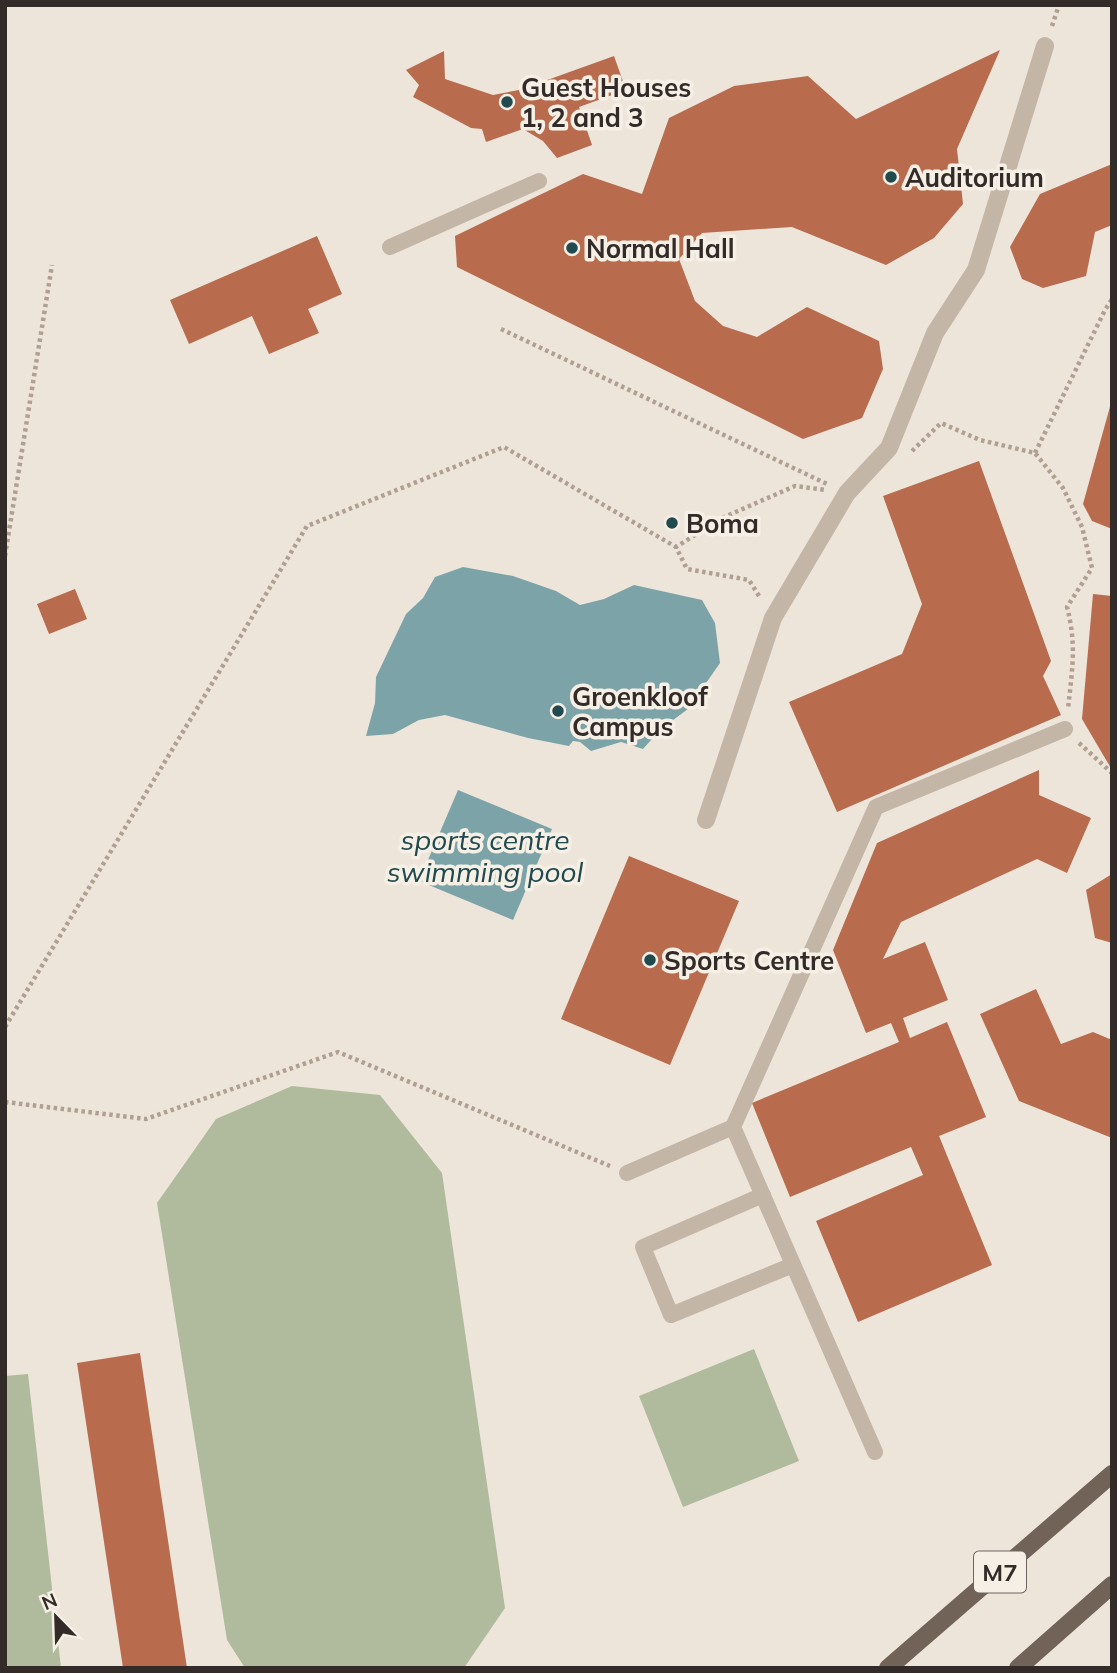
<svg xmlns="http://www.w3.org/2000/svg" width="1117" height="1673" viewBox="0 0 1117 1673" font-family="Mulish,sans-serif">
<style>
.green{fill:#afbb9c}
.water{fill:#7ca4a8}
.building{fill:#b86b4d}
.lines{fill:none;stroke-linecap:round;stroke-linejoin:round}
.path{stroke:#b0a092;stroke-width:4.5;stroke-dasharray:3.5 3.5;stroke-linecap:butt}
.service{stroke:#c4b6a7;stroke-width:16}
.pedestrian{stroke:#c4b6a7;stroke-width:18}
.primary{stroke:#726359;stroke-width:18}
.poi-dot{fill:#214a4e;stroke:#f6efe5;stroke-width:2.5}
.labels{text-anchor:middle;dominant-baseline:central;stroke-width:7;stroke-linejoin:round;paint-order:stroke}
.shield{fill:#f6efe5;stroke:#6d6660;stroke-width:2}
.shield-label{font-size:24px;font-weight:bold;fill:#322b27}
.poi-label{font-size:26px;font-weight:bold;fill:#322b27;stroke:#f6efe5;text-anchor:start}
.water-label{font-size:28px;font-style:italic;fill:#214a4e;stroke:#f6efe5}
</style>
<rect width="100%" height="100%" fill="#eee5da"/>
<g class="green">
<polygon points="292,1086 380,1095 442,1173 505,1608 464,1668 245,1668 227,1640 157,1203 216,1119"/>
<polygon points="754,1349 799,1461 683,1507 639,1396"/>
<polygon points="28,1374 61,1668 5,1668 5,1376"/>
</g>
<g class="water">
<polygon points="463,567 513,576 556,591 580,605 604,599 634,585 702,600 715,623 720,663 688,709 661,729 643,749 621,742 591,751 580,742 573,741 569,746 528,738 445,715 419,720 393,734 366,736 375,703 376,677 406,614 423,598 435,577"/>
<polygon points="458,790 552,829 513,920 419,881"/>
</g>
<g class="building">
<polygon points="1000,50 957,149 963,204 934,238 886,265 792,227 702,233 679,259 695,301 723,326 757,337 807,307 879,341 883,369 862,418 803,439 457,267 455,236 583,174 642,194 669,118 734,86 808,76 856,119"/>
<polygon points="444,51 445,79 493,95 524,89 529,94 537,87 539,83 614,56 626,90 579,107 592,145 557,158 543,141 523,129 486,142 482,129 471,128 413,97 419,85 406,70"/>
<polygon points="1112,164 1112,225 1095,232 1086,276 1043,288 1022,279 1010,247 1040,194"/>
<polygon points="317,236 342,294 308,309 319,333 269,354 252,316 189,344 170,300"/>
<polygon points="1111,403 1112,403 1112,529 1092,521 1083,504"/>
<polygon points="979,461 1051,661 1043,676 1061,715 837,812 789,702 902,654 922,604 883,496"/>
<polygon points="75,589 87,619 49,634 37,604"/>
<polygon points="1093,594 1112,596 1112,770 1082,719"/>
<polygon points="1039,770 1039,795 1091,818 1067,873 1037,859 901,922 883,959 925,942 948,1000 903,1018 910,1038 947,1022 986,1117 939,1136 992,1265 858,1322 816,1221 923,1175 911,1147 790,1197 752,1103 899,1042 891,1023 866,1033 833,950 877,843"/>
<polygon points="629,856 739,901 670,1065 561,1019"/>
<polygon points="1112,874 1112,943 1095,938 1086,890"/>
<polygon points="1036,989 1061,1044 1093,1032 1112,1040 1112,1138 1019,1101 980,1014"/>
<polygon points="140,1353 187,1668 123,1668 77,1363"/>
</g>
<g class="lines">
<g class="path">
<polyline points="1052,26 1059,5"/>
<polyline points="501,329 829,485"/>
<path d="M912 451 941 423 980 440 1035 453 1063 488 1082 527 1092 568 1067 607C1077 646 1072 670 1068 709"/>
<polyline points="1035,453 1105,310 1112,299"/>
<polyline points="5,556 52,265"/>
<polyline points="759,596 749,580 687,569 676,547 722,518 795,486 826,490"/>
<polyline points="1079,743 1112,773"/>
<polyline points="5,1027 307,526 504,447 676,547"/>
<polyline points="5,1102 146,1119 338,1052 610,1166"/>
</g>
<g class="service">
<polyline points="390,247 539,181"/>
<polyline points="627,1173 733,1127"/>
<polyline points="763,1195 643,1247 671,1315 793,1265"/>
<polyline points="875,1452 733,1127 876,807 1065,729"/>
</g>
<polyline class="pedestrian" points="706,820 773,618 847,493 889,448 935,333 976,270 1045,46"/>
<g class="primary">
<polyline points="888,1668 1112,1474"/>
<polyline points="1018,1668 1112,1585"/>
</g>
</g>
<g class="poi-dot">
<circle cx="507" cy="102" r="7"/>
<circle cx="891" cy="177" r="7"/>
<circle cx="572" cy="248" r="7"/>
<circle cx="672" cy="523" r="7"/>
<circle cx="558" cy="711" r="7"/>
<circle cx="650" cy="960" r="7"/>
</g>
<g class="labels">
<rect class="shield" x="974" y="1551.5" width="52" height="41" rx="5"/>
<g class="shield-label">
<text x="1000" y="1572">M7</text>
</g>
<g class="poi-label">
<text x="521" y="87">Guest Houses<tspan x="521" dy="30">1, 2 and 3</tspan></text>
<text x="905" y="177">Auditorium</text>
<text x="586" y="248">Normal Hall</text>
<text x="686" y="523">Boma</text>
<text x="572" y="696">Groenkloof<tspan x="572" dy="30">Campus</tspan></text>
<text x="664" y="960">Sports Centre</text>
</g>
<g class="water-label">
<text x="485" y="839">sports centre<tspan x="485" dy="32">swimming pool</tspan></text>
</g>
</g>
<rect width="1117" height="1673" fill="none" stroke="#322b27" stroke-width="14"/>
<g transform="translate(56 1617) rotate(337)" stroke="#f6efe5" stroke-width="5" paint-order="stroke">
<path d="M0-5L12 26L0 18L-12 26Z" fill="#322b27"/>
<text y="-10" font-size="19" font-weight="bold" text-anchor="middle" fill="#322b27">N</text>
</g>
</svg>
